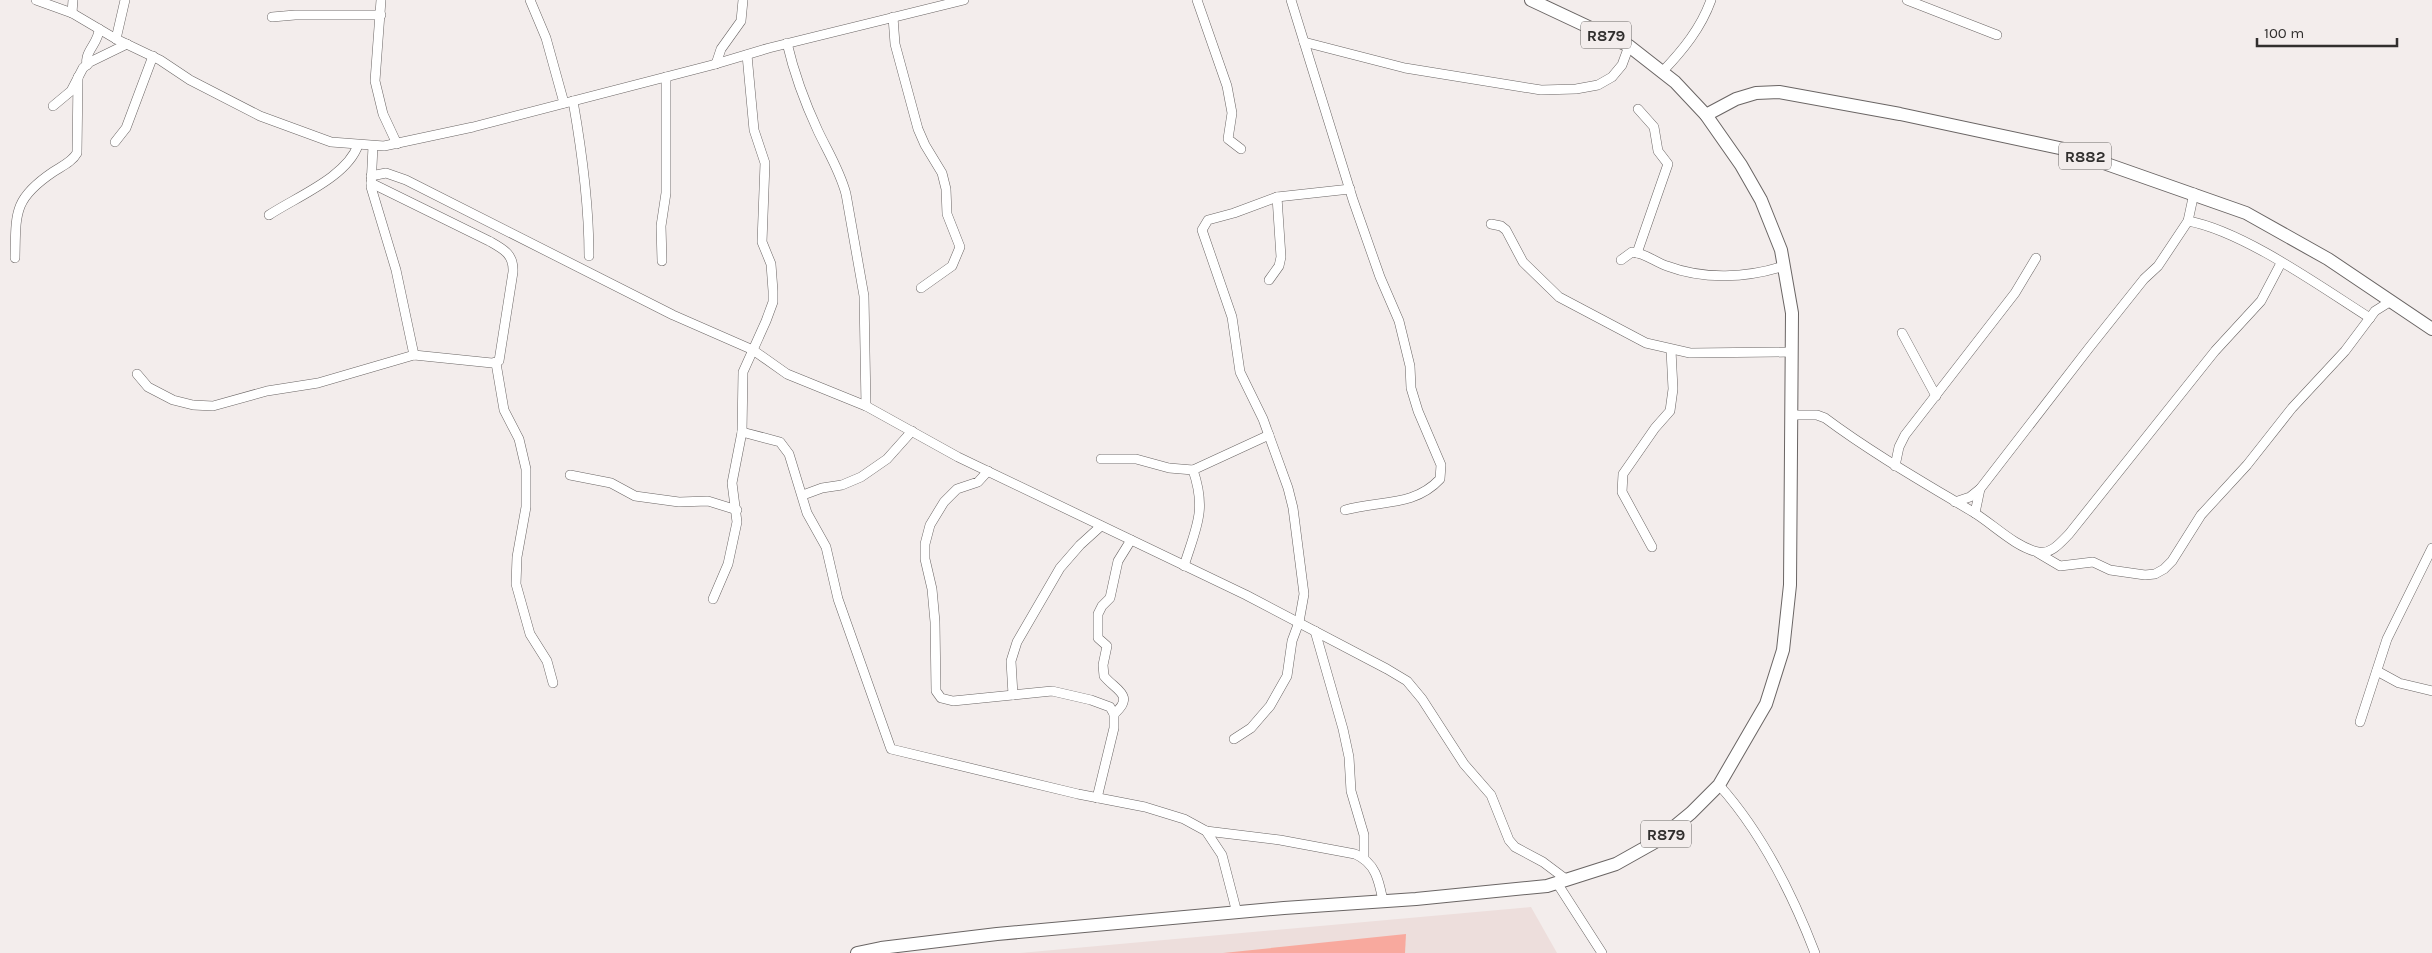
<svg xmlns="http://www.w3.org/2000/svg" width="2432" height="953" viewBox="0 0 2432 953" font-family="Karla,sans-serif">
<style>
.built{fill:#eddedc}
.green{fill:#f8a99e}
.lines{fill:none;stroke-linecap:round;stroke-linejoin:round}
.street-casing{stroke:#6a6564;stroke-width:10}
.primary-casing{stroke:#6a6564;stroke-width:14}
.street{stroke:#fff;stroke-width:9}
.primary{stroke:#fff;stroke-width:12}
.labels{text-anchor:middle;dominant-baseline:central;stroke-width:5;stroke-linejoin:round;paint-order:stroke}
.shield{fill:#f3edec;stroke:#6b6867;stroke-width:1}
.shield-label{font-size:16px;font-weight:bold;fill:#312f2e}
</style>
<rect width="100%" height="100%" fill="#f3edec"/>
<polygon class="built" points="1531,907 1557,953 1020,953"/>
<polygon class="green" points="1406,934 1405,953 1223,953"/>
<g class="lines">
<defs>
<g id="street">
<polyline points="36,0 72,13 116,39 160,60 190,80 260,116 331,142 384,146 473,127 712,65 769,48 964,0"/>
<polyline points="381,0 375,81 383,114 397,144"/>
<polyline points="530,0 546,38 564,103"/>
<polyline points="1197,0 1227,86 1232,113 1228,139 1241,149"/>
<path d="M1291 0 1353 200 1380 277 1399 321 1410 366 1411 388 1418 411 1441 465 1440 479C1414 507 1380 500 1345 510"/>
<polyline points="1907,0 1997,35"/>
<polyline points="72,13 73,0"/>
<polyline points="272,17 295,15 381,15"/>
<polyline points="893,17 895,44 918,129 925,145 942,173 946,189 947,214 960,247 952,266 921,288"/>
<polyline points="116,39 125,0"/>
<polyline points="1304,42 1405,68 1541,90 1576,89 1598,85 1612,77 1622,65 1629,46"/>
<path d="M787 43C794 73 805 103 818 131 828 152 840 171 846 194L864 296 866 406"/>
<polyline points="716,64 721,49 741,21 743,0"/>
<path d="M87 65C84 51 99 43 99 29"/>
<path d="M1663 71C1683 50 1701 28 1711 0"/>
<path d="M573 101C582 152 589 204 589 256"/>
<polyline points="53,106 71,91 83,68 90,62 127,44"/>
<polyline points="115,142 126,128 153,56"/>
<polyline points="373,146 371,187 396,270 414,355"/>
<polyline points="371,176 386,173 406,180 673,315 753,350 787,374 866,406 958,457 1246,595 1387,669 1407,681 1422,699 1464,764 1491,795 1509,840 1515,847 1543,862 1567,880"/>
<path d="M269 215C296 197 347 177 358 145"/>
<path d="M2188 221C2243 231 2321 287 2370 318"/>
<polyline points="1491,224 1501,226 1506,230 1523,262 1559,297 1646,343 1690,353 1792,352"/>
<polyline points="1637,253 1668,164 1658,151 1654,127 1638,109"/>
<path d="M15 258C16 213 13 199 53 172 62 166 72 162 77 153L78 77"/>
<path d="M1621 260 1632 252C1645 253 1655 262 1667 266 1704 280 1747 278 1784 266"/>
<polyline points="662,261 661,226 666,193 666,77"/>
<polyline points="1269,280 1279,266 1281,257 1277,197"/>
<polyline points="1902,333 1936,396"/>
<polyline points="496,363 504,410 519,439 526,469 526,507 517,557 516,584 530,634 547,661 553,683"/>
<path d="M137 374 148 387 173 400 193 405 213 406 267 391 318 383 414 355 492 363 499 361 513 272C514 254 503 249 489 241L371 183"/>
<path d="M1793 415H1817L1825 418C1872 453 1923 482 1973 512 1993 524 2015 547 2038 552 2051 555 2061 542 2069 534L2215 351 2261 301 2281 263"/>
<polyline points="742,432 780,442 789,454 807,513 826,547 838,599 891,749 1078,794 1145,807 1184,819 1206,831 1222,855 1237,913"/>
<polyline points="1101,459 1136,459 1169,468 1193,470 1269,435"/>
<polyline points="1895,466 1899,447 1905,435 2015,293 2036,258"/>
<polyline points="988,471 978,482 957,489 944,502 930,525 925,544 925,559 932,589 935,622 936,691 941,698 953,701 1052,691 1091,700 1110,707 1114,714 1114,728 1097,798"/>
<polyline points="570,475 611,483 635,496 679,502 708,501 737,510"/>
<polyline points="803,495 822,488 842,485 861,477 887,459 912,431"/>
<polyline points="1955,502 1970,497 1980,489"/>
<polyline points="1975,513 1980,489 2089,348 2144,279 2158,266 2188,221 2194,193"/>
<polyline points="1652,547 1622,492 1623,474 1655,428 1670,411 1673,389 1671,350"/>
<polyline points="2038,553 2060,566 2093,562 2110,570 2145,575 2155,574 2164,569 2172,561 2201,515 2247,465 2292,408 2345,351 2375,311 2391,301"/>
<path d="M1184 566C1196 527 1207 511 1193 470"/>
<polyline points="713,599 728,564 737,522 732,483 742,432 743,372 766,321 773,302 773,291 771,264 762,242 765,163 754,130 747,55"/>
<polyline points="1315,631 1343,729 1349,757 1351,791 1364,835 1364,858"/>
<polyline points="2377,671 2399,683 2432,691"/>
<polyline points="1013,695 1011,661 1017,642 1060,568 1080,545 1101,526"/>
<path d="M1114 714C1136 695 1115 690 1104 676L1103 665 1107 646 1098 638V614L1102 606 1110 598 1118 561 1131 540"/>
<polyline points="2360,722 2387,639 2432,548"/>
<polyline points="1234,739 1251,728 1270,706 1287,676 1292,641 1299,622 1304,594 1293,508 1288,488 1263,419 1240,372 1232,317 1202,230 1208,220 1234,213 1277,197 1350,189"/>
<path d="M1719 785C1762 833 1792 893 1815 953"/>
<path d="M1206 831 1280 840 1355 854C1376 863 1379 881 1383 901"/>
<polyline points="1557,883 1602,953"/>
</g>
<g id="primary">
<polyline points="1706,115 1736,99 1756,93 1779,92 1900,114 2064,149 2246,213 2328,259 2432,329"/>
<polyline points="857,953 881,948 997,934 1284,908 1416,899 1547,886 1616,864 1657,841 1691,813 1719,785 1766,704 1783,650 1790,585 1792,313 1781,250 1761,200 1741,165 1706,115 1675,82 1629,46 1531,0"/>
</g>
</defs>
<use href="#street" class="street-casing"/>
<use href="#primary" class="primary-casing"/>
<use href="#street" class="street"/>
<use href="#primary" class="primary"/>
</g>
<g class="labels">
<g class="shield">
<rect x="1581" y="21.5" width="50" height="27" rx="4"/>
<rect x="2059" y="142.5" width="52" height="27" rx="4"/>
<rect x="1641" y="820.5" width="50" height="27" rx="4"/>
</g>
<g class="shield-label">
<text x="1606" y="35">R879</text>
<text x="2085" y="156">R882</text>
<text x="1666" y="834">R879</text>
</g>
</g>
<path d="M2257 38v8h140v-8" fill="none" stroke="#312f2e" stroke-width="2.5"/>
<text x="2264" y="38" font-size="15" fill="#312f2e" stroke="#f3edec" stroke-width="4" paint-order="stroke">100 m</text>
</svg>
